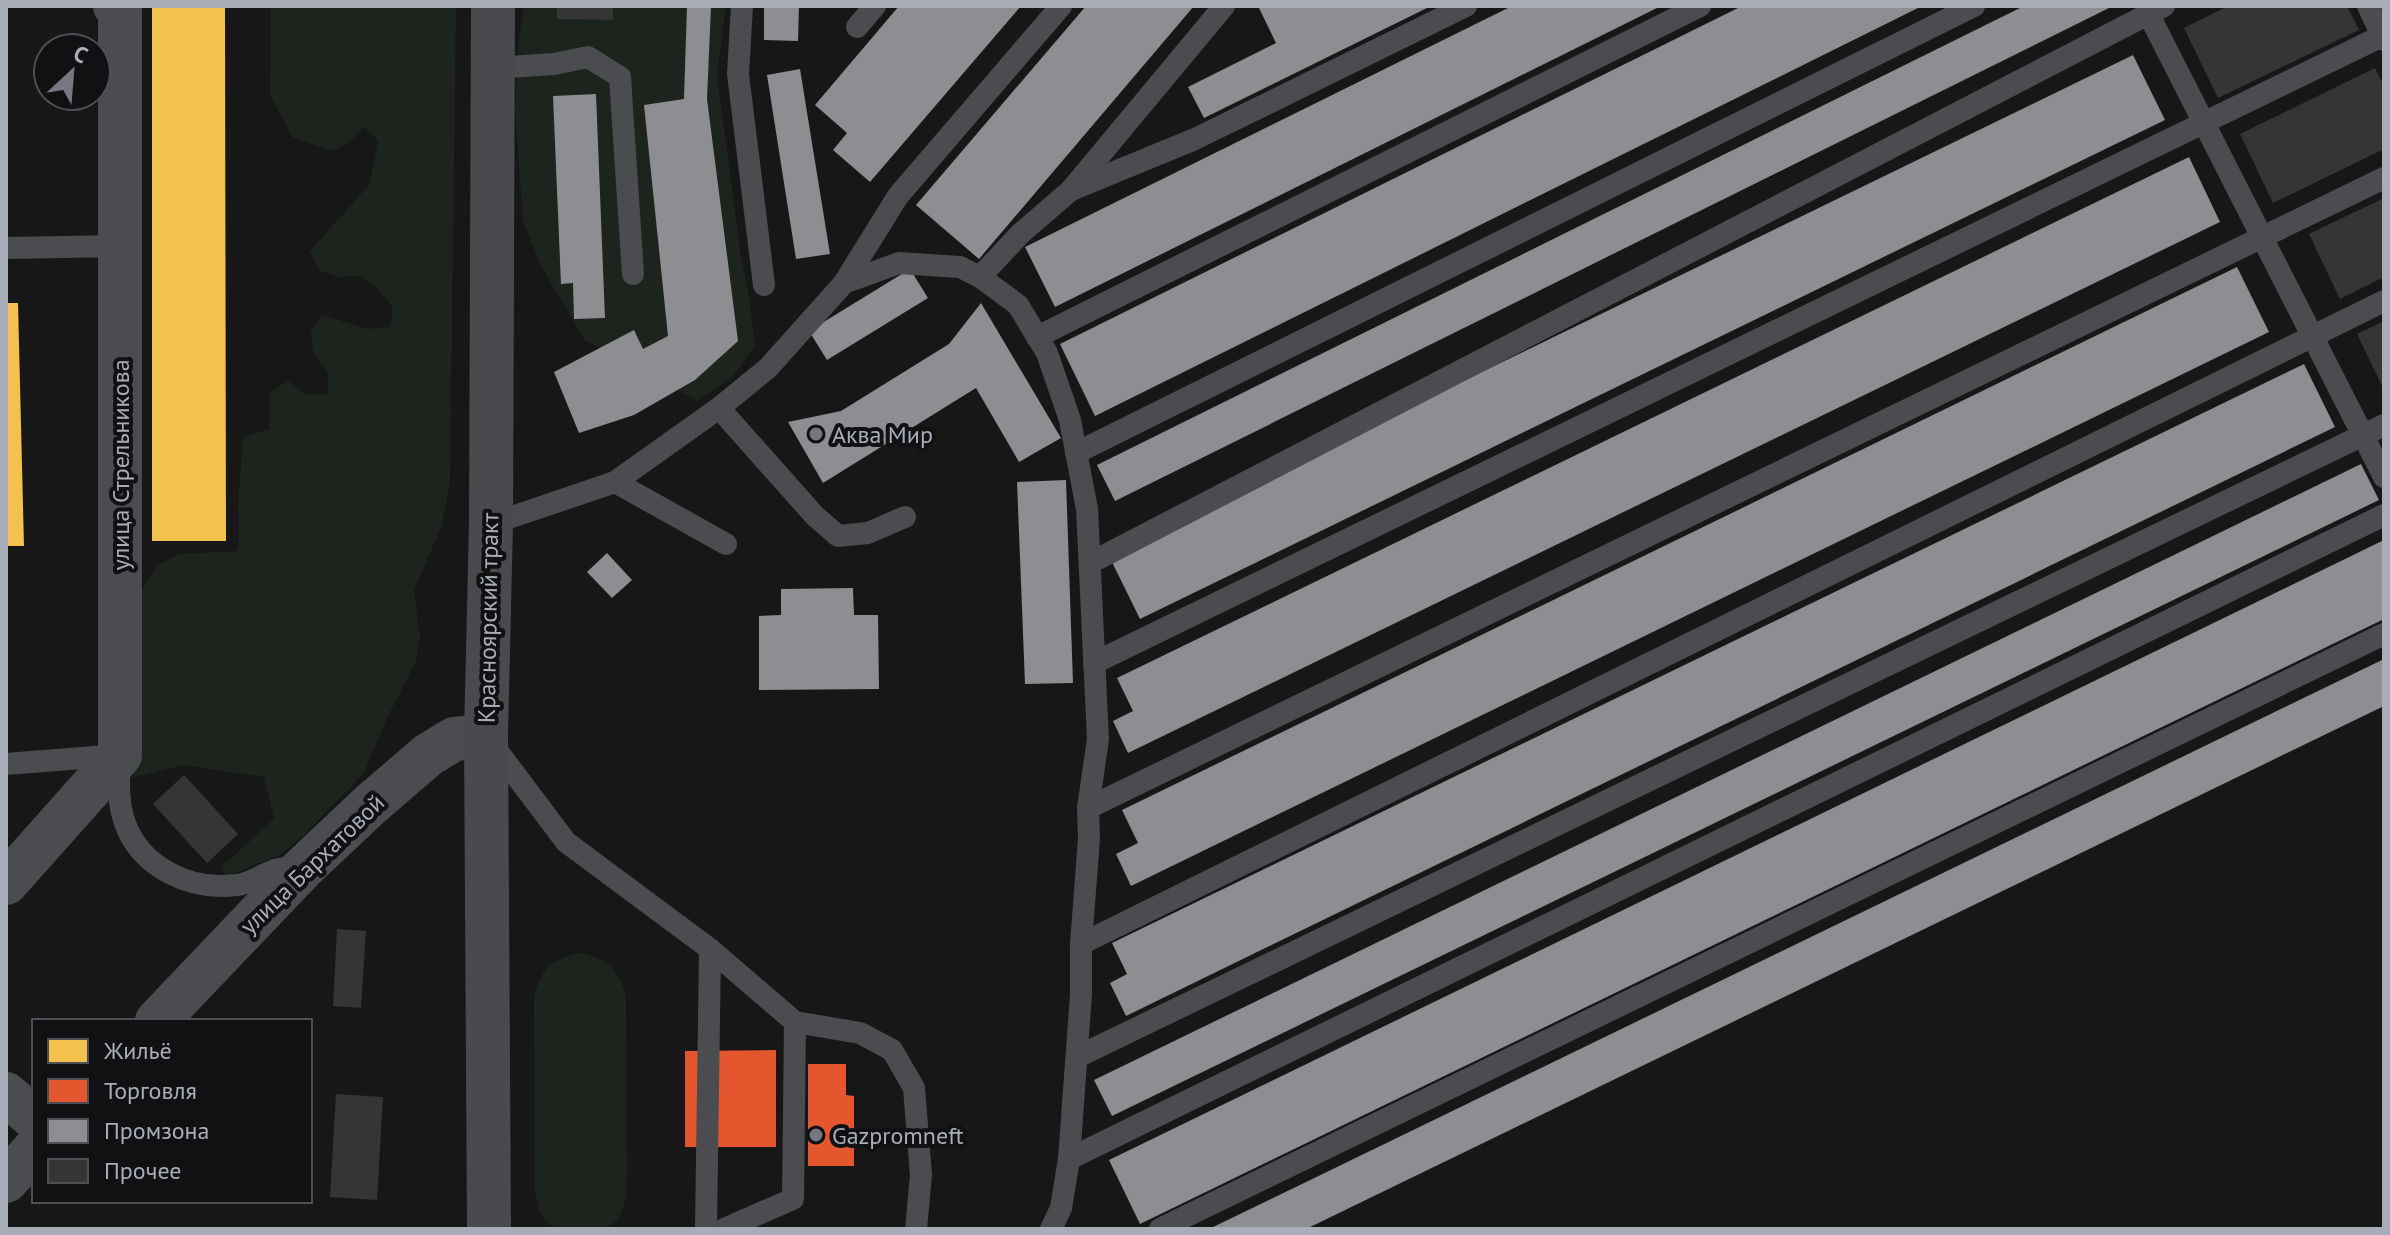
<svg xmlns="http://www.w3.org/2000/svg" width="2390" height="1235" viewBox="0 0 2390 1235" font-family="'PT Sans',sans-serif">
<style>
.green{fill:#1d241e}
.homes{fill:#f2c14e}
.shops{fill:#e4572e}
.industry{fill:#8d8d92}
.building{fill:#353536}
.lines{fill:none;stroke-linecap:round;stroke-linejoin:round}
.service{stroke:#4b4c50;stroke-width:22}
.minor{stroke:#4b4c50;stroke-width:44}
.tertiary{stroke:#4b4c50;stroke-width:44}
.secondary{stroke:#4a4a4e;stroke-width:44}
.poi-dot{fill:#757880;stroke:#111113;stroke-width:3}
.labels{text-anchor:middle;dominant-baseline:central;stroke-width:8;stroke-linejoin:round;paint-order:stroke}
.poi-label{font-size:24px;fill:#a8adb8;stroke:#111113;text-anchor:start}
.street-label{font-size:24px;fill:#a8adb8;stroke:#111113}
</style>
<rect width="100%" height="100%" fill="#171717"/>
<g class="green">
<polygon points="271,6 456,6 450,480 442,525 414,590 420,638 416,661 386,720 364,773 304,835 280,855 225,877 222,866 274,819 264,777 182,765 133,778 140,592 157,566 179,554 237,551 239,534 238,505 243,437 269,429 269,393 288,381 306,395 328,394 328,372 313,354 311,332 322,315 367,329 391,327 392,306 378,289 360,276 337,277 319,270 310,251 370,184 378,141 364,126 350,142 332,151 292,137 270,95"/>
<polygon points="524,6 726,6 717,75 741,256 748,289 755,345 732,378 697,400 585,340 541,266 523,220 515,110 519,38"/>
<path d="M580 953C609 959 620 970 626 999L627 1191C620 1225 614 1229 581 1229 548 1229 541 1225 535 1191L534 999C540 969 550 960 580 953Z"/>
</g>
<g class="homes">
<polygon points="152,6 225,6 226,541 152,541"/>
<polygon points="6,303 18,303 24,546 6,546"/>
</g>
<g class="shops">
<polygon points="776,1050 776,1147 685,1147 685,1051"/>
<polygon points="808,1064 846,1064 846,1095 854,1096 854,1166 808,1166"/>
</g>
<g class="industry">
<polygon points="687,6 711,6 707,99 738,341 695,380 634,415 579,433 554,372 634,330 643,349 668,336 644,105 684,99"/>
<polygon points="764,6 799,6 798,41 764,40"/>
<polygon points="899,6 1021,6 870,182 833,150 847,133 815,105"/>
<polygon points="1086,6 1194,6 979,259 916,205"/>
<polygon points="1258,6 1431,6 1204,118 1188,87 1276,43"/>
<polygon points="1512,6 1661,6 1055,307 1025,247"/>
<polygon points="1742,6 1922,6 1095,416 1060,344"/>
<polygon points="2024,6 2113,6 1115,501 1097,465"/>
<polygon points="2133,55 2165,120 1140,619 1108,554"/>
<polygon points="800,69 830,254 796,259 767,75"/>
<polygon points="596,94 605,318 574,319 573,283 561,284 553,96"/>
<polygon points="2189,157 2220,222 1128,753 1113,721 1133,711 1117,678"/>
<polygon points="2237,267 2269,332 1131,886 1116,854 1138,843 1122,810"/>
<polygon points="910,269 928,298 827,360 809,331"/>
<polygon points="981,303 1061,438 1019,462 976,388 823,483 788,422 841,411 949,344"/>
<polygon points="2304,364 2335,427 1126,1016 1110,983 1127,974 1112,943"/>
<polygon points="2361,464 2379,500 1112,1116 1094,1080"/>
<polygon points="1066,480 1073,683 1025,684 1017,482"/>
<polygon points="2384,540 2384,619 1140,1224 1109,1160"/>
<polygon points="607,553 632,580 612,598 587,572"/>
<polygon points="853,588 854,615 878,615 879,689 759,690 759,616 781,615 781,589"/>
<polygon points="2384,659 2384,706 1306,1229 1209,1229"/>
</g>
<g class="building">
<polygon points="557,6 613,6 613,20 557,19"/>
<polygon points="2228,6 2347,6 2359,30 2218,98 2184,28"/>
<polygon points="2375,68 2384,86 2384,149 2273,203 2240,134"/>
<polygon points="2384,198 2384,277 2340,299 2309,234"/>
<polygon points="2384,321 2384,390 2357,334"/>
<polygon points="184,775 238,834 207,863 153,804"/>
<polygon points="337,929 366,931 361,1008 333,1006"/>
<polygon points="336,1094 383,1097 377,1200 330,1197"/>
</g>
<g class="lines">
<g class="service">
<polyline points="742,6 738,74 764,285"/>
<polyline points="2368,6 2384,40"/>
<polyline points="2148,13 2384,477"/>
<polyline points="857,27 875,6"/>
<polyline points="493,68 554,64 588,57 620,77 633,274"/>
<polyline points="1071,190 1195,139 1466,6"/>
<polyline points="6,248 120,246"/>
<polyline points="980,277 1020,234 1071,190 1224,6"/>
<polyline points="844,283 898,196 1061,6"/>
<polyline points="1037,337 1700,6"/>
<polyline points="719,408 815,516 838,536 868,533 905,517"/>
<polyline points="1076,453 1974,6"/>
<polyline points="615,482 726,544"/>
<polyline points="491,524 615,482 719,408 768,368 844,283 899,263 960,267 980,277 1018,305 1047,353 1070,420 1087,509 1098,739 1088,808 1089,838 1081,944 1081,994 1069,1159 1061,1208 1051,1229"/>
<polyline points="1090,563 2164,6"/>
<polyline points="1094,663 2382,36"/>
<polyline points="490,741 566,842 710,949 795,1022 793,1199 724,1229"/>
<path d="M6 764 120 755C119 778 117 801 125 823 141 868 191 891 236 885 258 883 269 865 295 868"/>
<polyline points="1088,808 2384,178"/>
<polyline points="1081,944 2384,301"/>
<polyline points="795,1022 860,1033 892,1050 914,1088 921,1175 916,1229"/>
<polyline points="1077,1057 2384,425"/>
<polyline points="1069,1159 2384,515"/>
<polyline points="706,1229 710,949"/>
<polyline points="1160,1229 2384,634"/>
</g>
<polyline class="minor" points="6,883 120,755 120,11 115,6"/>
<g class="tertiary">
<polyline points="157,1021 302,869 371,804 428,755 454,739 486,736"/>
<polyline points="6,1094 34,1118"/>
<polyline points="6,1181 34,1150"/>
</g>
<polyline class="secondary" points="489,1229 486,736 491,524 493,6"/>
</g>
<g class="poi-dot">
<circle cx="816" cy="434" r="8"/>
<circle cx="816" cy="1135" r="8"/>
</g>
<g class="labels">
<g class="poi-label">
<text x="832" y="434">Аква Мир</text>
<text x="832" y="1135">Gazpromneft</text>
</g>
<g class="street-label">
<text transform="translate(120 465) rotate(-90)">улица Стрельникова</text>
<text transform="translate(488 618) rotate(-89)">Красноярский тракт</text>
<text transform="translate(312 864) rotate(-44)">улица Бархатовой</text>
</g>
</g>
<rect width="2390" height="1235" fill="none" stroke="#a8adb8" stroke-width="16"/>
<rect x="32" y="1019" width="280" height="184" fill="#111113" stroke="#4d4f55" stroke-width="2"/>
<rect x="48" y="1039" width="40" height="24" fill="#f2c14e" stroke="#4d4f55" stroke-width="2"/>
<text x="104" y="1059" font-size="24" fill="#a8adb8">Жильё</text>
<rect x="48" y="1079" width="40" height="24" fill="#e4572e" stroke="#4d4f55" stroke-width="2"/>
<text x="104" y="1099" font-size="24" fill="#a8adb8">Торговля</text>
<rect x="48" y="1119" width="40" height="24" fill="#8d8d92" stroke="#4d4f55" stroke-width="2"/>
<text x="104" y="1139" font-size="24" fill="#a8adb8">Промзона</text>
<rect x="48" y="1159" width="40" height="24" fill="#353536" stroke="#4d4f55" stroke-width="2"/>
<text x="104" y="1179" font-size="24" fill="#a8adb8">Прочее</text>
<g transform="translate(72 72) rotate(26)"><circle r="38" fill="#111113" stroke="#4d4f55" stroke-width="2"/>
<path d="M0-6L14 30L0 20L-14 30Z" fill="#757880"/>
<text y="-12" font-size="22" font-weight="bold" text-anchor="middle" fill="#a8adb8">С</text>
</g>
</svg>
